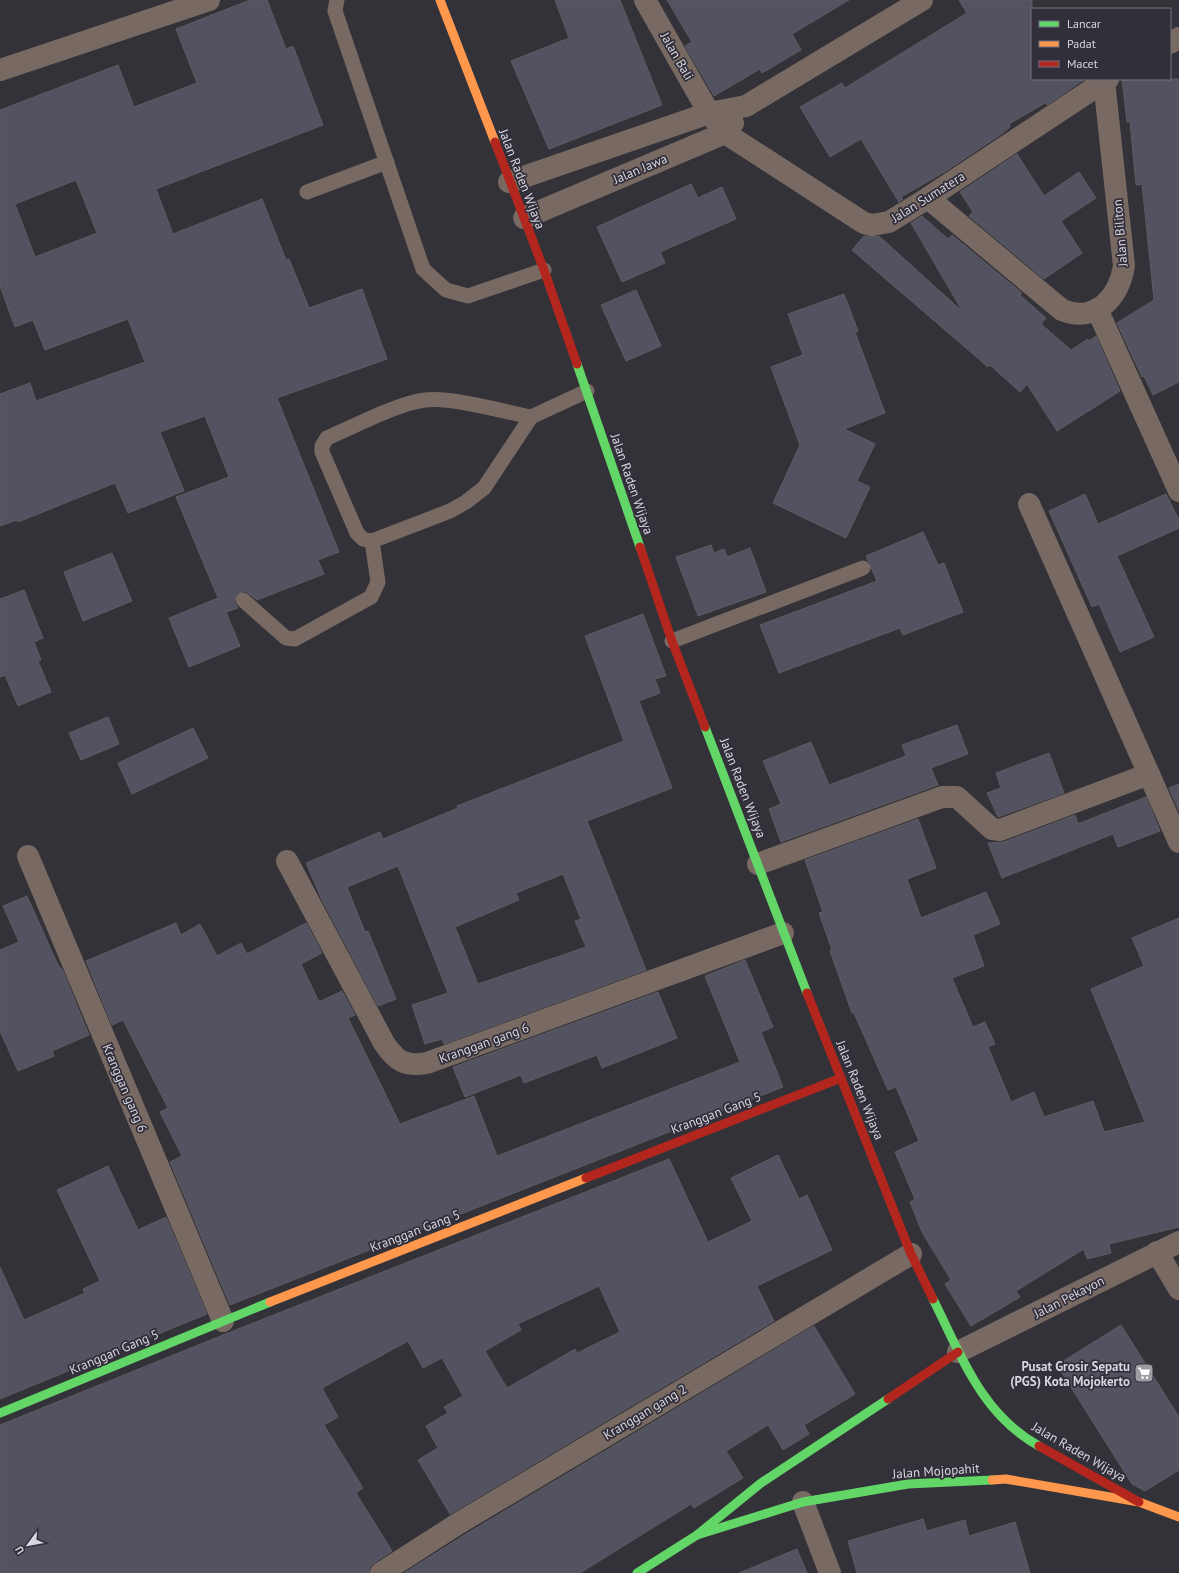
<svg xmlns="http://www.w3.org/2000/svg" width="1179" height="1573" viewBox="0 0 1179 1573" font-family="'PT Sans',sans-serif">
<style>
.building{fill:#525261;stroke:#5d5c62;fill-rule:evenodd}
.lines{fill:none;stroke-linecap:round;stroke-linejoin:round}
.lane{stroke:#786a63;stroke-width:15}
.street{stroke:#786a63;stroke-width:22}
.fast{stroke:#63d668;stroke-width:9}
.slow{stroke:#ff974d;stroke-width:9}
.jam{stroke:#b3261e;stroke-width:9}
.labels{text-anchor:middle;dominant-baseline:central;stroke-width:3.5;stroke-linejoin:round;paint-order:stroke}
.street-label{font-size:13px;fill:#d7d5dd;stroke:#322f3b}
.poi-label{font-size:13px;font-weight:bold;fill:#d7d5dd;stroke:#322f3b;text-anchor:end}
</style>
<rect width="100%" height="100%" fill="#333238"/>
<g class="building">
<path d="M250 0H267L286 49 293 46 323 125 156 189 173 234 262 199 286 260 289 259 309 308 362 289 387 359 277 398 339 552 318 560 324 574 257 600 245 591 237 594 234 602 238 608 226 612 240 646 189 667 169 618 218 598 176 497 229 477 205 416 160 432 184 491 128 513 115 483 18 522 17 520 0 526V394L30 383 36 401 145 362 128 319 45 350 33 320 15 327 0 286V110L118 65 134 107 197 83 176 29ZM76 180 97 233 35 257 15 204Z"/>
<polygon points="555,0 620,0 662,105 549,149 511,61 569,38"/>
<polygon points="667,0 849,0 792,34 801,50 762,73 760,69 714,96 685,46 692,42"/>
<polygon points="959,0 1032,0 1032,79 1085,79 1047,105 1045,103 1009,124 1010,127 1003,133 946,171 901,197 903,199 898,202 899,199 897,199 861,139 830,157 800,107 842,83 845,88 967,13"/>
<polygon points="1122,79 1179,79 1179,382 1153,395 1144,376 1142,377 1117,323 1154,300 1142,184 1136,185 1130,122 1127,122"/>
<polygon points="1017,154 1044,196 1079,172 1096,198 1061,221 1082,253 1044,279 969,216 973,212 960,192"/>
<polygon points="691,184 698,198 722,187 736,219 660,252 665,263 622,282 597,227"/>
<polygon points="922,216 948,239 952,235 1022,293 1020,295 1046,318 1041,324 1071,350 1088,339 1089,341 1096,336 1120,391 1057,431 1027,384 1020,392 990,365 988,367 852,250 864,236 879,236 963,312 911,223"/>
<polygon points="636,290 661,346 626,361 601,305"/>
<polygon points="844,294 858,331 855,332 885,413 844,429 875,444 857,481 870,487 846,538 773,503 800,445 771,367 803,355 788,314"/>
<polygon points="1085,494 1098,524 1166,494 1179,520 1179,528 1117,556 1154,637 1120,652 1099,604 1092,607 1049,511"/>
<polygon points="923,532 938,565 944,563 963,612 903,635 900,628 779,673 760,625 877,581 866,556"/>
<polygon points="711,545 714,553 724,549 727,557 750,548 766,592 698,616 676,557"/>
<polygon points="112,553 132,601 83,621 64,572"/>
<polygon points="24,590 43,638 34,642 41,660 38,661 51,692 18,706 5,675 0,677 0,599"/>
<path d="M643 614 666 676 655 679 660 693 639 701 672 788 587 821 646 970 444 1044 442 1039 425 1044 412 1005 448 993 398 866 347 887 365 932 368 931 396 999 378 1006 322 900 306 863 380 832 383 839 458 808 457 806 624 741 585 636ZM563 874 581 919 575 921 586 947 478 984 455 927 519 900 516 893Z"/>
<polygon points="108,717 119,744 81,760 69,733"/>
<polygon points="957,725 968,754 931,768 938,785 781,842 769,809 781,804 763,761 811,742 829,785 906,756 902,745"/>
<polygon points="193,728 208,758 132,794 118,763"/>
<polygon points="1049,753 1064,793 998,817 987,793 1001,788 996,773"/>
<polygon points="1179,784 1179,811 1169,788"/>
<polygon points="1146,797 1160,831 1118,847 1113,834 1002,878 988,843 1004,842 1075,815 1078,824"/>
<polygon points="918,819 936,868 907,879 921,918 986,892 1000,924 973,935 984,966 952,978 973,1027 985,1022 995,1044 988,1047 1011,1102 1034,1092 1044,1117 1093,1101 1104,1132 1145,1122 1091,989 1144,966 1132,938 1179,918 1179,1227 1109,1244 1111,1253 1087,1259 1084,1249 1016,1291 1020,1297 971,1326 945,1284 951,1280 922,1232 910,1202 915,1199 895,1152 919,1141 896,1087 888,1090 854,1013 852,1013 830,951 832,950 819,913 823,912 805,860"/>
<polygon points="27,896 58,965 63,971 89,1035 52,1051 54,1056 18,1071 0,1031 0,950 19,942 3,906"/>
<polygon points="176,923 181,935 200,924 217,956 241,943 247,954 306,923 322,953 301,964 319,1002 342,991 355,1015 348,1018 400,1124 474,1096 497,1156 740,1062 705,976 745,960 773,1027 761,1032 783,1087 230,1305 170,1162 182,1156 160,1112 168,1108 123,1020 112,1025 86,961"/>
<polygon points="658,992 677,1038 602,1068 597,1055 524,1083 521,1075 465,1097 453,1067"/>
<path d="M778 1155 799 1199 807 1195 832 1250 757 1286 774 1321 450 1514 418 1460 438 1448 426 1426 448 1413 444 1407 463 1396 442 1358 423 1368 408 1341 322 1388 338 1417 324 1425 363 1488 356 1493 392 1551 374 1563 370 1567 369 1573H0V1425L228 1333 669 1159 708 1242 752 1221 731 1178ZM599 1286 620 1332 577 1353 575 1349 507 1388 485 1351 521 1330 518 1324Z"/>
<polygon points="108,1166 138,1230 166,1217 207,1314 0,1399 0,1267 24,1320 85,1293 83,1289 100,1281 57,1190"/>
<polygon points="1121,1325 1179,1417 1179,1470 1145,1491 1132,1484 1057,1365"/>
<polygon points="814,1326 855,1394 804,1425 809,1434 783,1450 768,1425 726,1451 743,1478 694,1508 691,1504 580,1573 404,1573 466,1534"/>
<polygon points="923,1519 927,1531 965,1520 969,1536 1015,1522 1030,1573 857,1573 848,1541"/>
<polygon points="797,1549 807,1573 739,1573"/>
</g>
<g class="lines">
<g class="lane">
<polyline points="337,0 335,11 423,269 446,290 468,296 544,270"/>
<polyline points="307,192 387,162"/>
<path d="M531 417C501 411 453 397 425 400 398 403 353 427 327 438L322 446V452L357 533 363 539 372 541 450 511 466 502 484 488 531 417 587 391"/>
<polyline points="243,600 286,638 295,639 371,597 378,582 372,541"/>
<polyline points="672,641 863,568"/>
</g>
<g class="street">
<polyline points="645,0 709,113 725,133 864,223 872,225 889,222 928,198 1108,79"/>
<polyline points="1170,43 1179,38"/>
<polyline points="0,70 209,0"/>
<polyline points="509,182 709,113 746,106 922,0"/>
<path d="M928 198 1062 310C1097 324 1119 296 1124 266L1104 81"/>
<polyline points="524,218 725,133 733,123"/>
<polyline points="1097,309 1179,491"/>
<polyline points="1029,504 1179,842"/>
<polyline points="28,856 223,1321"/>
<path d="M287 861 384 1043C396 1061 405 1067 427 1063L783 933"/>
<polyline points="758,864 942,797 957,797 992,829 1000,830 1149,774"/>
<polyline points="1157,1252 1179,1289"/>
<polyline points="958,1352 1179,1242"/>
<polyline points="803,1502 830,1573"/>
<polyline points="381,1573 459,1523 911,1254"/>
</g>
<g class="fast">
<polyline points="577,364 640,547"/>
<polyline points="705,727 807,993"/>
<path d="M933 1299C961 1355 981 1414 1039 1446"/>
<polyline points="0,1413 270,1302"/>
<polyline points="697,1535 803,1502 908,1484 992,1480"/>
<polyline points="637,1573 697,1535 761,1483 888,1399"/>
</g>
<g class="slow">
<polyline points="440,0 495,142"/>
<polyline points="270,1302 586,1178"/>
<polyline points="992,1480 1006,1479 1139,1502 1179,1517"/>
</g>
<g class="jam">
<polyline points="495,142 544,270 577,364"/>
<polyline points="640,547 672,641 705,727"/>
<polyline points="807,993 911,1254 933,1299"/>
<polyline points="586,1178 841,1078"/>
<polyline points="888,1399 958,1352"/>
<polyline points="1039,1446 1139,1502"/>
</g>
</g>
<defs>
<symbol id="supermarket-square" viewBox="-11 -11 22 22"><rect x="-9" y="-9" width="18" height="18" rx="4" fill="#9e9ca3" stroke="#322f3b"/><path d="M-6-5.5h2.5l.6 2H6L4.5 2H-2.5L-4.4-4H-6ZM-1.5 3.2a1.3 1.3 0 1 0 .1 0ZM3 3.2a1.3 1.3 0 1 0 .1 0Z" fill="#fff"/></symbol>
</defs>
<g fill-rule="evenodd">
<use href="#supermarket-square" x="1133" y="1362" width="22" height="22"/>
</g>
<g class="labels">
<g class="street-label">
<text transform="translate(677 56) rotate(60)">Jalan Bali</text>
<text transform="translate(640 169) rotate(-23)">Jalan Jawa</text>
<text transform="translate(522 179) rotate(69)">Jalan Raden Wijaya</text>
<text transform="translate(928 197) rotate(-32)">Jalan Sumatera</text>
<text transform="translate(1120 233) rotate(-95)">Jalan Biliton</text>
<text transform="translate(632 484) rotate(71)">Jalan Raden Wijaya</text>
<text transform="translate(743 788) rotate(69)">Jalan Raden Wijaya</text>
<text transform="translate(484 1043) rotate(-20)">Kranggan gang 6</text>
<text transform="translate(125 1088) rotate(67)">Kranggan gang 6</text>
<text transform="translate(860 1090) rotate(68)">Jalan Raden Wijaya</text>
<text transform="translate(716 1113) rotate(-21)">Kranggan Gang 5</text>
<text transform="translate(415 1231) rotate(-21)">Kranggan Gang 5</text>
<text transform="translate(1069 1297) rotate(-27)">Jalan Pekayon</text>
<text transform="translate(114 1352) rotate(-23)">Kranggan Gang 5</text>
<text transform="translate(645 1412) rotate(-31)">Kranggan gang 2</text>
<text transform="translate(1079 1452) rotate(30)">Jalan Raden Wijaya</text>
<text transform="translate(936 1471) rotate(-4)">Jalan Mojopahit</text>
</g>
<g class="poi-label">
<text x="1130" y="1366">Pusat Grosir Sepatu<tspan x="1130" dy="15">(PGS) Kota Mojokerto</tspan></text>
</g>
</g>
<rect x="1031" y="8" width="140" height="72" fill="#322f3b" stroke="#74717c"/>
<rect x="1039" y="21" width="20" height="6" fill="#63d668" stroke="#74717c"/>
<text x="1067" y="28" font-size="12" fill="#d7d5dd">Lancar</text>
<rect x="1039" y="41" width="20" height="6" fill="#ff974d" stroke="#74717c"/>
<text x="1067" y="48" font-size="12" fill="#d7d5dd">Padat</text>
<rect x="1039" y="61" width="20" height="6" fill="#b3261e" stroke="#74717c"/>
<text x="1067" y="68" font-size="12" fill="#d7d5dd">Macet</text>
<g transform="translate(28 1545) rotate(238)" stroke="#322f3b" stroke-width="3" paint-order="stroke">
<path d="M0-3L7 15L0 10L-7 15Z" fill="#d7d5dd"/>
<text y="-6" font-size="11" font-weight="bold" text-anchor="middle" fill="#d7d5dd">U</text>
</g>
</svg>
